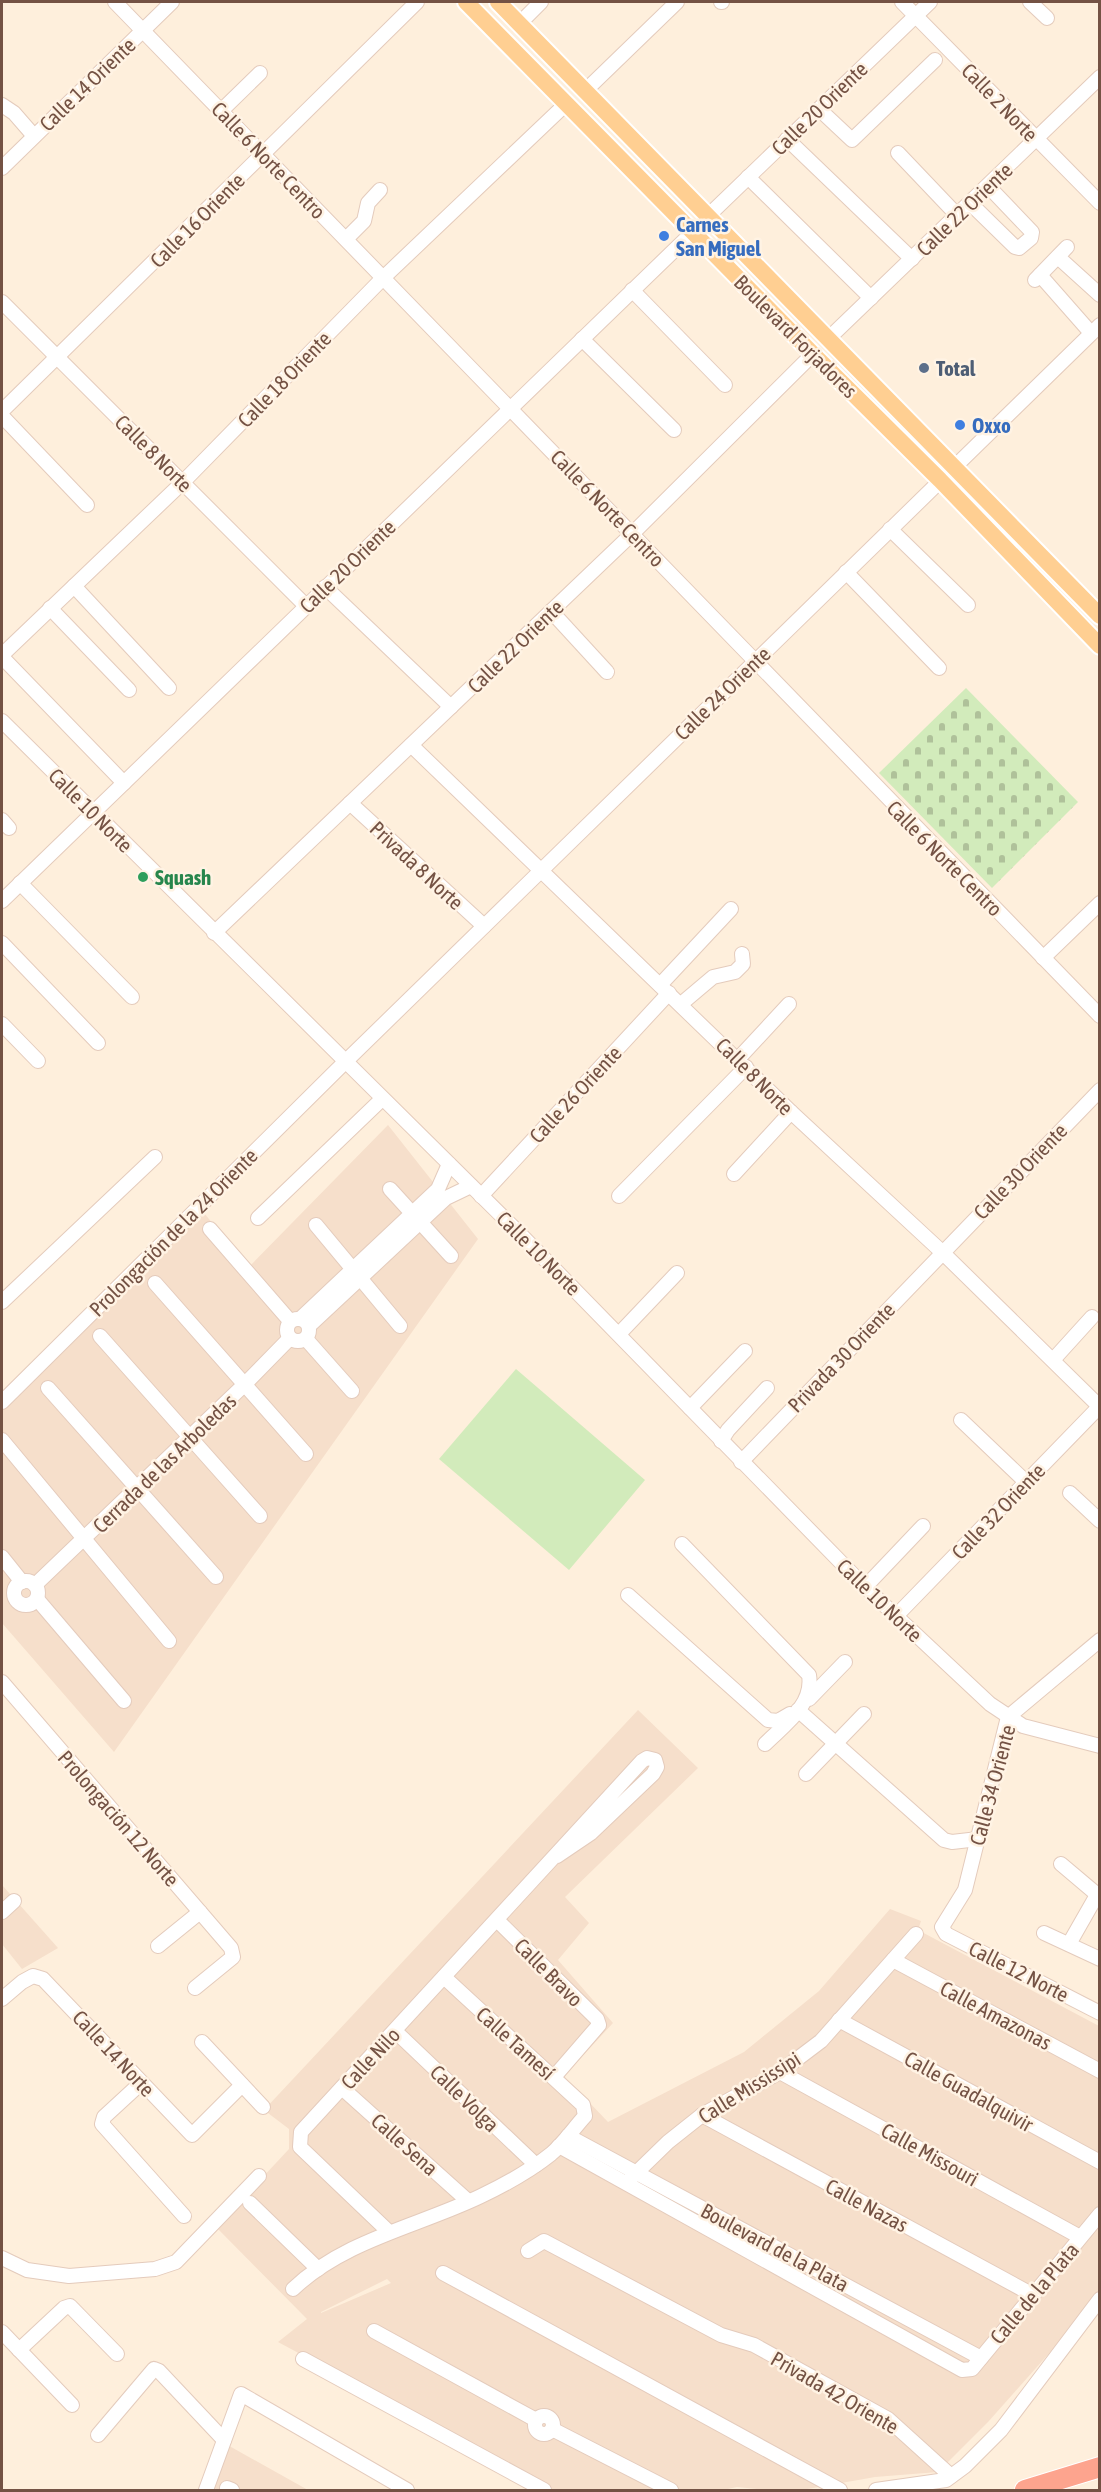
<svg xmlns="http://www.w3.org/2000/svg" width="1101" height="2492" viewBox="0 0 1101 2492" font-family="'Asap Condensed',sans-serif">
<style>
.residential{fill:#f6dfcb;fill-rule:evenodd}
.cemetery{fill:url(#cemetery-stones)}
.park{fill:#d2ebbb}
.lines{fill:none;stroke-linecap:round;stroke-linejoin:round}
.minor-casing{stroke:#e4cbbc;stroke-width:16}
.major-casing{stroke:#fff;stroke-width:20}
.highway-casing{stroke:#fff;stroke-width:22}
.minor{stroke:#fff;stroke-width:14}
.major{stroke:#ffcf92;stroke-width:16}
.highway{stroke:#fda48e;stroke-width:20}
.shop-dot{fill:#3f7fe0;stroke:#fff3e4;stroke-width:2}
.service-dot{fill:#5c6f8a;stroke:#fff3e4;stroke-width:2}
.leisure-dot{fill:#2e9e5b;stroke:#fff3e4;stroke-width:2}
.labels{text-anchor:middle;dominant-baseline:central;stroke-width:5;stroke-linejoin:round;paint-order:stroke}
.street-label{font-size:21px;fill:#745244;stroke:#fff3e4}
.shop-label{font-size:21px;font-weight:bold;fill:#366cbe;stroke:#fff3e4;text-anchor:start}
.service-label{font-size:21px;font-weight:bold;fill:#4e5e75;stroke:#fff3e4;text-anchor:start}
.leisure-label{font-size:21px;font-weight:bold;fill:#27864d;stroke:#fff3e4;text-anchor:start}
</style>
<defs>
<pattern id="cemetery-stones" width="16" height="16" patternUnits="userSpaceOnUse" patternTransform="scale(1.5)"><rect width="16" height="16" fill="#d2ebbb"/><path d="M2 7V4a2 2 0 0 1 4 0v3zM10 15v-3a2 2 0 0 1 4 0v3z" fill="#afc19a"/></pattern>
</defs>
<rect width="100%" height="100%" fill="#feefdc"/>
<g class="residential">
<polygon points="388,1125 478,1239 114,1752 2,1623 2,1406 201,1209 248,1268"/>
<path d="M638 1710 698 1768 565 1897 589 1923 558 1960 613 2023 564 2076 608 2122 744 2052 819 1991 890 1909 921 1921 918 1930 1099 2026V2297L988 2422 938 2472 875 2477 802 2490H766L737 2487 723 2490H554L278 2342 307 2319 216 2227 289 2149V2129L264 2110ZM387 2279 391 2283 321 2313V2312Z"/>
<polygon points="2,1885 58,1948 22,1969 2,1944"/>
<polygon points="224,2443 308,2490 208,2490"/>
</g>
<polygon class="cemetery" points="966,688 1078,802 992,888 879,773"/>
<polygon class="park" points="516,1369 645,1480 569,1570 439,1459"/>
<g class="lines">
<defs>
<g id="minor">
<polyline points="115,2 1100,1016"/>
<polyline points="721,2 722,2"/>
<polyline points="902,2 1100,203"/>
<polyline points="1030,2 1047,18"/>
<polyline points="518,25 541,2"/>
<polyline points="584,92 677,2"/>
<polyline points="2,105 14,113 34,136"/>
<polyline points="819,109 852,140 935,60"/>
<polyline points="221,111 260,73"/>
<polyline points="787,139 912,259"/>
<polyline points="898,153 957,215"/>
<polyline points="2,168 172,2"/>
<polyline points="748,177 871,298"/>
<polyline points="970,203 1015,247 1019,248 1031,238 1032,232 988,186"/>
<polyline points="709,215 930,2"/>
<polyline points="346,239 364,221 368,203 380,190"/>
<polyline points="1058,257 1100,295"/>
<polyline points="1040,275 1091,333"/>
<polyline points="1035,280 1067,247"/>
<polyline points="632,290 725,385"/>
<polyline points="2,302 306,606"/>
<polyline points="582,339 674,430"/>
<polyline points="827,340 1100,77"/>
<polyline points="2,411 417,2"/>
<polyline points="2,416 87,505"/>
<polyline points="890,529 968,605"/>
<polyline points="846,572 939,668"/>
<polyline points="74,586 169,688"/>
<polyline points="325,587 451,707"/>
<polyline points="50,608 129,690"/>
<polyline points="551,611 607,672"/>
<polyline points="2,655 183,482 383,278 567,103"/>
<polyline points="2,657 124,783"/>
<polyline points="2,721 522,1236 865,1587 990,1704 1023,1726 1100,1746"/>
<polyline points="411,745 791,1112 942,1252 1100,1407"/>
<polyline points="350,803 484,926"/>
<polyline points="2,820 9,828"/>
<polyline points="20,883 132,997"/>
<polyline points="2,901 693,232"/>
<polyline points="214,933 633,533 813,354"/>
<polyline points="2,943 98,1043"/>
<polyline points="1043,958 1100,903"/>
<polyline points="660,985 731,909"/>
<polyline points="681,1004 713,977 735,972 743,964 742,954"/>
<polyline points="2,1024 38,1061"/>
<polyline points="738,1059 789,1004"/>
<polyline points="734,1174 791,1112"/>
<polyline points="390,1189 451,1256"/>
<polyline points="481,1196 669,993"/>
<polyline points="619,1196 746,1067"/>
<polyline points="258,1218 382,1099"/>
<polyline points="316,1225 400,1326"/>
<polyline points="210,1229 290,1321"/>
<polyline points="155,1283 306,1454"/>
<polyline points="2,1302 155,1157"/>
<polyline points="301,1318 438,1189 449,1164"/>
<circle cx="298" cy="1330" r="11"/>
<polyline points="309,1326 446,1198 471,1186"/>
<polyline points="619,1334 677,1273"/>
<polyline points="100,1336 260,1516"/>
<polyline points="306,1339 352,1391"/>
<polyline points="1053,1360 1092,1317"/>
<polyline points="48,1388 216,1577"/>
<polyline points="2,1402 345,1062 1100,325"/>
<polyline points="690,1408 745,1351"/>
<polyline points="961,1420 1026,1482"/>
<polyline points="2,1440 169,1641"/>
<polyline points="721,1441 728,1430 767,1388"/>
<polyline points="741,1462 1100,1090"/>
<polyline points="1070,1493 1100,1521"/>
<path d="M682 1544 809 1675C814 1705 784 1725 765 1744"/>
<polyline points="2,1557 22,1582"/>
<circle cx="26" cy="1593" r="12"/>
<polyline points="35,1585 244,1385 290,1338"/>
<polyline points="865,1587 923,1526"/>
<polyline points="628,1595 768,1720 778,1721 790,1714"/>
<polyline points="37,1599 124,1701"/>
<polyline points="896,1616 1100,1406"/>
<polyline points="1100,1640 1008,1717 965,1890 942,1927 946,1934 1100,2013"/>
<polyline points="2,1682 231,1948 233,1957 195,1988"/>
<polyline points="809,1699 845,1662"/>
<polyline points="798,1710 944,1840 952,1842 978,1839"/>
<polyline points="806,1774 864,1714"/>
<polyline points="1061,1864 1100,1897"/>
<polyline points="2,1912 14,1901"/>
<polyline points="497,1920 597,2019 599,2025 554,2077"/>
<polyline points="1044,1933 1100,1959"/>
<polyline points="1069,1944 1097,1895"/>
<polyline points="158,1946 200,1912"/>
<polyline points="893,1960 1100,2071"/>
<polyline points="2,1999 22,1982 33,1976 43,1979 192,2135 242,2085"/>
<polyline points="839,2020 1100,2162"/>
<polyline points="395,2031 536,2165"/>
<polyline points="202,2042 263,2107"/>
<polyline points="780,2072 1080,2237"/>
<polyline points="141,2083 104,2117 102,2124 184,2216"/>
<polyline points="342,2088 468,2201"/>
<polyline points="702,2115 1033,2295"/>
<polyline points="568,2136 981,2358"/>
<polyline points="559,2146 962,2370 972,2369 1100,2214"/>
<polyline points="631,2178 668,2142 702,2115 780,2072 821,2041 916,1934"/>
<polyline points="250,2203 318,2269"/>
<polyline points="389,2232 300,2147 301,2132 642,1761 647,1758 655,1760 657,1767 653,1774 591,1833 557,1856"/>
<polyline points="528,2251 544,2241 721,2335 754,2345 888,2419 951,2476"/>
<polyline points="2,2258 27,2270 69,2276 155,2269 176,2262 259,2176"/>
<polyline points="443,2273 840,2490"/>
<path d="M293 2289C344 2240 419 2226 481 2196 504 2185 531 2170 551 2154 564 2143 574 2128 585 2116L583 2105 444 1977"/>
<polyline points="374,2331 536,2420"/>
<polyline points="2,2332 72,2405"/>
<polyline points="19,2350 64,2308 70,2306 117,2354"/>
<polyline points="303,2359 544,2490"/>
<circle cx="544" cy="2425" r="9"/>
<polyline points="552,2429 671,2490"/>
<polyline points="98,2435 154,2369 159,2371 224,2440"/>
<polyline points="227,2488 232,2490"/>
<polyline points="206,2490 241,2394 407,2490"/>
<polyline points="876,2490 946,2480 965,2466 1001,2430 1100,2299"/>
</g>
<g id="major">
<polyline points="466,2 813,354 940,480 1100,646"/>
<polyline points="498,2 1100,616"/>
</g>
<polyline id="highway" points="1025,2490 1100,2467"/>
</defs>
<use href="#minor" class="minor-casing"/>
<use href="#major" class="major-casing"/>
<use href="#highway" class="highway-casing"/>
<use href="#minor" class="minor"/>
<use href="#major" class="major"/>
<use href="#highway" class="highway"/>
</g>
<g class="shop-dot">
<circle cx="664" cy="236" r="6"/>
<circle cx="960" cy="425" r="6"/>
</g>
<circle class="service-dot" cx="924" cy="368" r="6"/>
<circle class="leisure-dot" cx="143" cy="877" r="6"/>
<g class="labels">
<g class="street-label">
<text transform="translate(87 84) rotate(-44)">Calle 14 Oriente</text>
<text transform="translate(1000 102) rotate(46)">Calle 2 Norte</text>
<text transform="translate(819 108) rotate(-44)">Calle 20 Oriente</text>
<text transform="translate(269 160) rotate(46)">Calle 6 Norte Centro</text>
<text transform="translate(964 209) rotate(-44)">Calle 22 Oriente</text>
<text transform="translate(197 220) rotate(-45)">Calle 16 Oriente</text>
<text transform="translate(796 336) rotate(45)">Boulevard Forjadores</text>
<text transform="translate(284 379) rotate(-46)">Calle 18 Oriente</text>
<text transform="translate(154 453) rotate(45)">Calle 8 Norte</text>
<text transform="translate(608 508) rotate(46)">Calle 6 Norte Centro</text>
<text transform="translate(347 566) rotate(-44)">Calle 20 Oriente</text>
<text transform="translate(515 646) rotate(-44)">Calle 22 Oriente</text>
<text transform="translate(722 693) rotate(-44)">Calle 24 Oriente</text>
<text transform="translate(91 810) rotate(45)">Calle 10 Norte</text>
<text transform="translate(945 858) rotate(45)">Calle 6 Norte Centro</text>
<text transform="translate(417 865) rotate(43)">Privada 8 Norte</text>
<text transform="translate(755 1076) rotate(45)">Calle 8 Norte</text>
<text transform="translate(575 1094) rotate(-47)">Calle 26 Oriente</text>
<text transform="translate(1020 1171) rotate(-46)">Calle 30 Oriente</text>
<text transform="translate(173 1232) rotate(-45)">Prolongación de la 24 Oriente</text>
<text transform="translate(539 1253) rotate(45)">Calle 10 Norte</text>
<text transform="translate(841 1357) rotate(-46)">Privada 30 Oriente</text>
<text transform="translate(164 1463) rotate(-44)">Cerrada de las Arboledas</text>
<text transform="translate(998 1511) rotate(-46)">Calle 32 Oriente</text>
<text transform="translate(880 1600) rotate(44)">Calle 10 Norte</text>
<text transform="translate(992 1785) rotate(-75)">Calle 34 Oriente</text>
<text transform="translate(119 1818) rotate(49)">Prolongación 12 Norte</text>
<text transform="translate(1019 1971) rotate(27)">Calle 12 Norte</text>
<text transform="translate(549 1972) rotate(45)">Calle Bravo</text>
<text transform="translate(996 2015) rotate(28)">Calle Amazonas</text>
<text transform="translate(516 2043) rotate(42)">Calle Tamesí</text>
<text transform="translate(114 2053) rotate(47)">Calle 14 Norte</text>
<text transform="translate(370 2058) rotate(-47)">Calle Nilo</text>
<text transform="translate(749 2087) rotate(-32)">Calle Mississipi</text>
<text transform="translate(969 2091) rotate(29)">Calle Guadalquivir</text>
<text transform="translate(465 2098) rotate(44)">Calle Volga</text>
<text transform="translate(405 2144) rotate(42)">Calle Sena</text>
<text transform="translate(930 2154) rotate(29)">Calle Missouri</text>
<text transform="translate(867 2205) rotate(28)">Calle Nazas</text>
<text transform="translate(775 2247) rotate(28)">Boulevard de la Plata</text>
<text transform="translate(1034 2293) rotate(-50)">Calle de la Plata</text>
<text transform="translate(835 2392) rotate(30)">Privada 42 Oriente</text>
</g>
<g class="shop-label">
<text x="676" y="224">Carnes<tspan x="676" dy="24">San Miguel</tspan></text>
<text x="972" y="425">Oxxo</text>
</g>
<g class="service-label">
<text x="936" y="368">Total</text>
</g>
<g class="leisure-label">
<text x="155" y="877">Squash</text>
</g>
</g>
<rect width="1101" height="2492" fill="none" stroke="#745244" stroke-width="6"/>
</svg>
